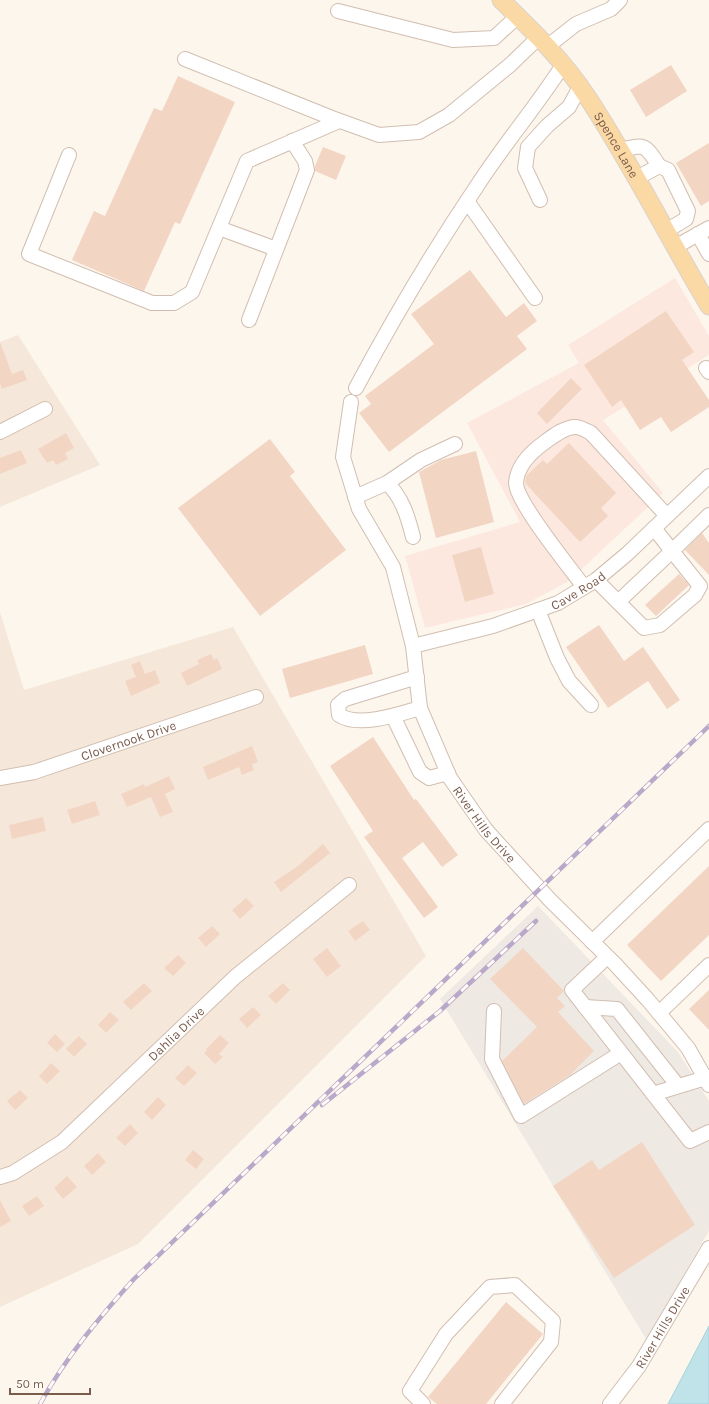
<svg xmlns="http://www.w3.org/2000/svg" width="709" height="1404" viewBox="0 0 709 1404" font-family="Karla,sans-serif">
<style>
.residential{fill:#f5e8da}
.commercial{fill:#fde8e0}
.industrial{fill:#efe9e4}
.water{fill:#bfe3e8;stroke:#a5d3da}
.building{fill:#f3d5c3}
.lines{fill:none;stroke-linecap:round;stroke-linejoin:round}
.minor-casing{stroke:#d1beb0;stroke-width:16}
.major-casing{stroke:#dad1cd;stroke-width:19}
.minor{stroke:#fff;stroke-width:14}
.major{stroke:#fbd9a5;stroke-width:17}
.rail-casing{stroke:#b9a8c9;stroke-width:4.5}
.rail{stroke:#fffaf3;stroke-width:3;stroke-dasharray:9;stroke-linecap:butt}
.labels{text-anchor:middle;dominant-baseline:central;stroke-width:3;stroke-linejoin:round;paint-order:stroke}
.street-label{font-size:13px;fill:#7a5c4d;stroke:#fffaf3}
</style>
<rect width="100%" height="100%" fill="#fdf6ec"/>
<g class="residential">
<polygon points="18,335 100,465 0,507 0,342"/>
<polygon points="0,612 24,690 233,627 426,956 138,1244 0,1307"/>
</g>
<polygon class="commercial" points="675,278 709,336 709,355 603,420 663,493 569,581 526,604 425,628 405,556 520,522 467,423 579,363 568,345"/>
<polygon class="industrial" points="538,906 678,1052 709,1101 709,1231 646,1339 440,999"/>
<polygon class="water" points="709,1326 709,1404 668,1404"/>
<g class="building">
<polygon points="671,65 687,91 646,117 630,90"/>
<polygon points="178,76 235,102 180,224 175,222 144,291 72,260 94,211 105,216 154,108 162,111"/>
<polygon points="709,143 709,201 701,206 676,163"/>
<polygon points="323,147 346,156 336,180 315,171 315,166"/>
<polygon points="470,270 506,317 524,303 537,321 517,336 527,349 389,452 359,413 371,404 365,396 434,344 411,314"/>
<polygon points="666,311 694,352 682,360 709,400 709,407 671,432 661,417 640,430 621,400 612,407 584,365"/>
<polygon points="0,342 12,374 23,370 27,380 2,389 0,383"/>
<polygon points="571,378 582,389 547,424 537,413"/>
<polygon points="66,433 74,448 65,453 68,459 56,465 53,460 47,463 38,449"/>
<polygon points="270,439 295,472 290,476 346,550 260,616 178,508"/>
<polygon points="569,443 616,493 601,508 608,516 580,542 525,483 526,476 543,460 547,464"/>
<polygon points="21,450 27,463 0,474 0,458"/>
<polygon points="476,451 494,522 436,538 419,472 441,460"/>
<polygon points="702,533 709,543 709,575 685,550"/>
<polygon points="481,547 494,594 465,602 452,555"/>
<polygon points="679,574 689,585 656,616 645,605"/>
<polygon points="599,625 624,661 643,647 680,700 667,709 648,681 608,708 566,647"/>
<polygon points="365,645 373,674 290,698 282,669"/>
<polygon points="211,654 214,660 217,658 222,669 187,686 181,673 199,664 197,660"/>
<polygon points="140,661 145,674 155,670 160,683 131,696 125,681 136,677 131,665"/>
<polygon points="373,737 414,800 416,799 458,855 442,867 423,842 402,858 438,907 424,918 364,837 373,831 330,766"/>
<polygon points="252,746 258,762 252,764 254,770 242,775 239,767 208,780 203,767"/>
<polygon points="169,776 175,789 165,794 173,812 160,817 151,797 127,807 121,794 144,784 145,787"/>
<polygon points="95,801 100,815 72,824 67,810"/>
<polygon points="43,817 46,831 12,839 9,825"/>
<polygon points="323,844 330,853 281,892 274,882 298,866"/>
<polygon points="709,866 709,935 661,981 627,945"/>
<polygon points="246,898 254,906 240,919 232,910"/>
<polygon points="363,921 370,930 355,941 348,931"/>
<polygon points="212,926 220,934 206,947 198,938"/>
<polygon points="327,948 341,966 327,977 313,959"/>
<polygon points="523,948 564,991 557,998 565,1006 558,1012 594,1051 570,1075 524,1104 502,1061 537,1027 490,979"/>
<polygon points="178,955 186,963 173,976 164,968"/>
<polygon points="144,983 152,991 131,1010 123,1002"/>
<polygon points="283,983 290,990 276,1004 268,996"/>
<polygon points="709,990 709,1030 689,1009"/>
<polygon points="253,1007 261,1015 247,1028 239,1019"/>
<polygon points="110,1012 119,1020 106,1033 98,1025"/>
<polygon points="55,1034 65,1044 57,1052 47,1043"/>
<polygon points="220,1035 229,1043 219,1054 223,1057 215,1064 204,1053 207,1050 206,1049"/>
<polygon points="79,1036 87,1044 74,1057 66,1049"/>
<polygon points="51,1063 60,1071 47,1084 39,1076"/>
<polygon points="188,1065 197,1073 184,1086 175,1078"/>
<polygon points="20,1090 28,1098 15,1110 7,1101"/>
<polygon points="158,1097 166,1105 152,1120 144,1112"/>
<polygon points="130,1124 138,1133 125,1146 116,1138"/>
<polygon points="642,1142 695,1225 614,1278 553,1186 592,1160 599,1170"/>
<polygon points="193,1150 204,1159 196,1169 185,1160"/>
<polygon points="98,1153 106,1162 92,1175 84,1166"/>
<polygon points="67,1176 77,1187 63,1199 54,1188"/>
<polygon points="37,1196 44,1206 29,1216 22,1206"/>
<polygon points="0,1200 11,1221 0,1227"/>
<polygon points="506,1302 543,1334 486,1404 437,1404 428,1397"/>
</g>
<g class="lines">
<defs>
<g id="minor">
<polyline points="338,11 453,40 494,38 518,16"/>
<polyline points="548,46 576,24 611,9 620,0"/>
<polyline points="185,59 332,118 379,135 419,132 449,115 510,65 539,37"/>
<path d="M620 150C645 144 645 144 659 166"/>
<polyline points="69,155 29,254 152,303 174,303 192,292 247,161 339,121"/>
<polyline points="637,178 659,166 668,170 688,211 686,219 666,231"/>
<polyline points="540,200 525,168 528,147 547,126 569,107 580,87"/>
<polyline points="467,201 535,298"/>
<polyline points="219,228 276,249"/>
<polyline points="698,234 709,254"/>
<polyline points="675,247 709,228"/>
<polyline points="249,320 307,170 305,161 292,141"/>
<polyline points="706,368 709,372"/>
<path d="M356 388C393 319 433 251 477 186 504 144 536 107 563 65"/>
<path id="s1" d="M351 402 343 457 359 509 393 567 413 646 420 708 450 778 486 830 550 900 615 964 648 1000 688 1048 709 1085"/>
<polyline points="0,432 45,409"/>
<polyline points="387,483 421,460 455,444"/>
<path d="M355 497 387 483C402 497 408 517 413 537"/>
<polyline points="596,580 644,628 660,625 695,595 700,586 672,551 709,515"/>
<path d="M584 587C571 569 516 502 516 483 517 465 531 452 545 442 553 436 566 426 577 427 582 428 587 431 591 433L667 516"/>
<polyline points="618,602 672,551 654,528"/>
<polyline points="538,610 557,658 569,681 591,705"/>
<path id="s2" d="M413 646 493 626 558 603 596 580 627 554 709 476"/>
<path d="M417 677 345 699 338 705 339 715C358 728 400 714 420 708"/>
<polyline points="393,716 420,772 429,778 448,773"/>
<path id="s3" d="M0 778 34 772 256 697"/>
<polyline points="592,942 709,829"/>
<polyline points="607,957 572,990 690,1141 709,1132"/>
<polyline points="585,1007 617,1009 678,1086"/>
<polyline points="494,1011 492,1059 521,1116 621,1053"/>
<polyline points="659,1013 709,965"/>
<polyline points="653,1094 709,1077"/>
<path id="s4" d="M0 1177 13 1173 62 1142 235 977 349 885"/>
<polyline points="423,1404 410,1391 446,1334 490,1287 515,1285 553,1321 551,1342 502,1404"/>
<path id="s5" d="M610 1404 639 1366 709 1248"/>
</g>
<g id="major">
<path id="s6" d="M501 0C533 31 564 61 588 98 632 165 668 237 709 306"/>
</g>
</defs>
<use href="#minor" class="minor-casing"/>
<use href="#major" class="major-casing"/>
<use href="#minor" class="minor"/>
<use href="#major" class="major"/>
<defs>
<g id="rail">
<polyline points="322,1105 440,1011 536,921"/>
<path d="M40 1404C66 1357 98 1319 134 1279L709 726"/>
</g>
</defs>
<use href="#rail" class="rail-casing"/>
<use href="#rail" class="rail"/>
</g>
<g class="labels">
<g class="street-label">
<text stroke="none"><textPath href="#s6" startOffset="186">Spence Lane</textPath></text>
<text stroke="none"><textPath href="#s2" startOffset="175">Cave Road</textPath></text>
<text stroke="none"><textPath href="#s3" startOffset="134">Clovernook Drive</textPath></text>
<text stroke="none"><textPath href="#s1" startOffset="455">River Hills Drive</textPath></text>
<text stroke="none"><textPath href="#s4" startOffset="229">Dahlia Drive</textPath></text>
<text stroke="none"><textPath href="#s5" startOffset="93">River Hills Drive</textPath></text>
</g>
</g>
<path d="M10 1388v6h80v-6" fill="none" stroke="#7a5c4d" stroke-width="2"/>
<text x="16" y="1388" font-size="12" fill="#7a5c4d" stroke="#fffaf3" stroke-width="3" paint-order="stroke">50 m</text>
</svg>
